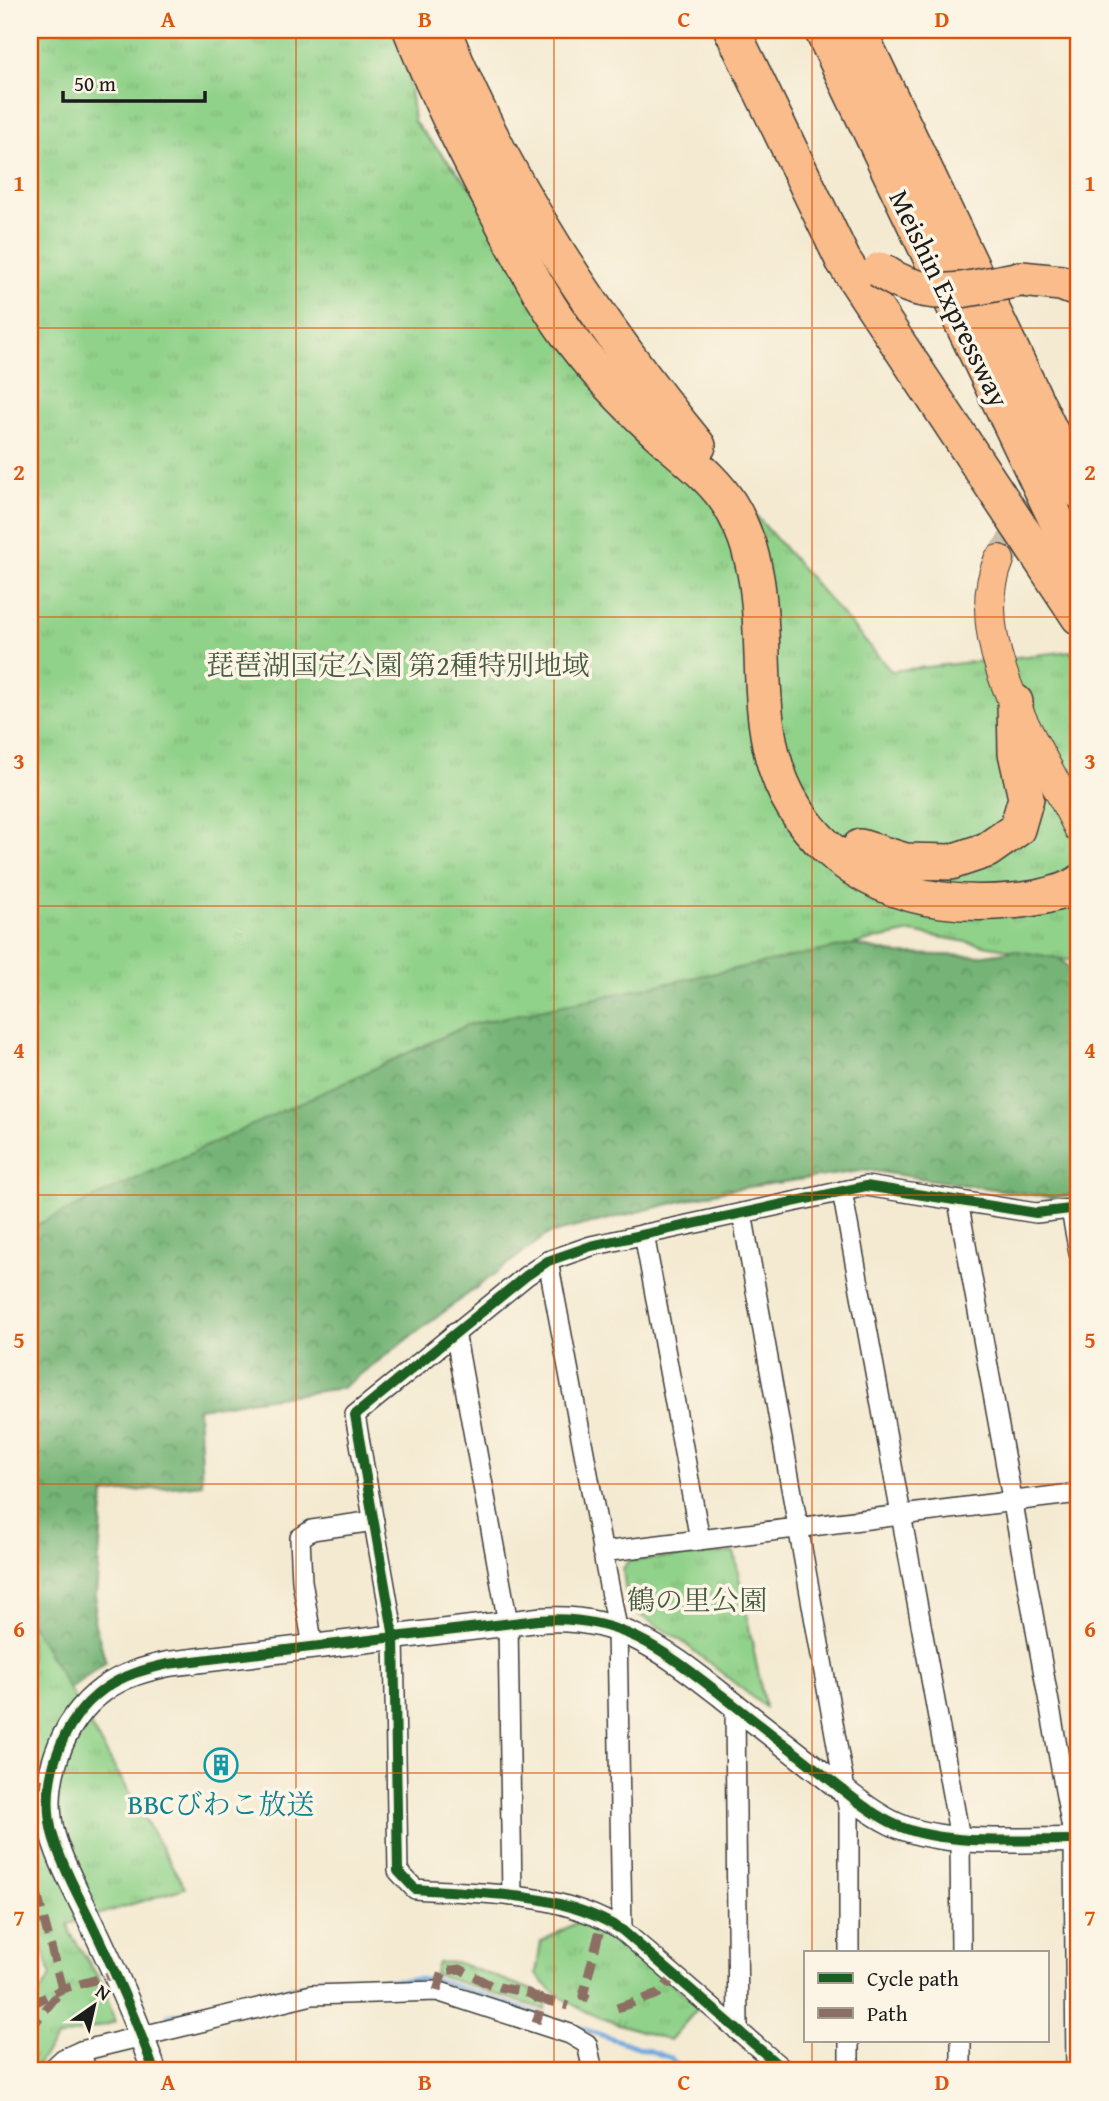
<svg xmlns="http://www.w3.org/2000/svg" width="1109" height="2101" viewBox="0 0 1109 2101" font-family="'Gentium Book Plus','Noto Serif JP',serif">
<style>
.forest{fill:url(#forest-crowns);stroke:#486849;stroke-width:2}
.park{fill:url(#park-tufts);stroke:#567753;stroke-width:2}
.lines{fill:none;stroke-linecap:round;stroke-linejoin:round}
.stream{stroke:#6fa8de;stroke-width:5}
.primary-tunnel{stroke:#c9c1ae;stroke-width:30;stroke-dasharray:30 15;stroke-linecap:butt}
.minor-casing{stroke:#3c3b37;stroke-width:22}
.tertiary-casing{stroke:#3c3b37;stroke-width:27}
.primary-casing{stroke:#3c3b37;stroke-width:32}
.motorway-casing{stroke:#3c3b37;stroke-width:38}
.minor{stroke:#fff;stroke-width:19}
.tertiary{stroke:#fff;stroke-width:24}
.primary{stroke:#f9bc8a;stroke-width:30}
.motorway{stroke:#f9bc8a;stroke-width:35}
.motorway-bridge-casing{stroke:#3c3b37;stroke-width:38;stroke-linecap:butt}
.motorway-bridge{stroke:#f9bc8a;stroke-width:35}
.quiet{stroke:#8d6e63;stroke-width:9;stroke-dasharray:18 9;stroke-linecap:butt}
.cycleway-casing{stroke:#fcf5e5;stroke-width:15}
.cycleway{stroke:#1b5e20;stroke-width:10}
.grid{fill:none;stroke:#de560d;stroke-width:2;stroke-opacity:0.55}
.labels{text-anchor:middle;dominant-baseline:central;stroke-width:7;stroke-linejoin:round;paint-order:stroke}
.street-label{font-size:28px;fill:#1c1c1c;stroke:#fcf5e5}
.park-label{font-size:28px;fill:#455c42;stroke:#fcf5e5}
.culture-label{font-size:28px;fill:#0d838f;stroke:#fcf5e5}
.neatline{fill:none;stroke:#de560d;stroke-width:2.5}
.grid-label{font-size:23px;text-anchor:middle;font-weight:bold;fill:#de560d}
</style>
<defs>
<pattern id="forest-crowns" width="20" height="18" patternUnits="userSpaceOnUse" patternTransform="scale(1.75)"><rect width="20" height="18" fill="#74b476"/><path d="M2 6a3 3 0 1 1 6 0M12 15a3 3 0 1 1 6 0" fill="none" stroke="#5e9260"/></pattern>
<pattern id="park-tufts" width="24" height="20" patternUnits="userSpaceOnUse" patternTransform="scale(1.75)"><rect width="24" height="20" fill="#91d28a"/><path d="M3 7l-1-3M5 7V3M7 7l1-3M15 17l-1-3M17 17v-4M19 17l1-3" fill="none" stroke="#7cb476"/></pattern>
</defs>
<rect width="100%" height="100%" fill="#fcf5e5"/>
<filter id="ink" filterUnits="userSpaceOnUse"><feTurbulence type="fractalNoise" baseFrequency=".0143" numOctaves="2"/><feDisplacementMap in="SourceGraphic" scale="14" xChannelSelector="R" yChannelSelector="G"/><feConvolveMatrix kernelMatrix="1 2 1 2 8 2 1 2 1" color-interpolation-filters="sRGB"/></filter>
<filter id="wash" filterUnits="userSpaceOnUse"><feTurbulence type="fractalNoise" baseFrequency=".00686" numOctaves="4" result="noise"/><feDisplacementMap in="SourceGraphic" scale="28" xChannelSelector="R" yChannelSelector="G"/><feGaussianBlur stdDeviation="1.57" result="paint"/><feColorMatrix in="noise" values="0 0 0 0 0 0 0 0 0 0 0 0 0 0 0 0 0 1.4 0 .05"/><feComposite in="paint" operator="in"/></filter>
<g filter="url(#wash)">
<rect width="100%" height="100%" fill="#f4ead2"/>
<g class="forest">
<polygon points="30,30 747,922 899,954 978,956 1045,946 1079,976 1079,1194 1054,1198 867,1170 727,1190 548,1234 342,1388 198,1408 202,1484 104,1494 94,1621 106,1662 62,1694 30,1750"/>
<polygon points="30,1927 42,1972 30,1992"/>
</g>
<g class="park">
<polygon points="30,30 403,30 414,122 891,671 1071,651 1079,668 1079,962 911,932 468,1025 30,1228"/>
<polygon points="734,1552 765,1707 679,1639 628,1608 623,1570 628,1561"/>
<polygon points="30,1622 185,1888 68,1924 71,1934 103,1985 115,2022 57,2038 34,2069 30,2069 30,1999 36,1997 51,1976 39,1933 30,1935"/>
<path d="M583 1919 617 1938 699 2007 670 2040C623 2025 568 2014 536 1974L541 1942Z"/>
<polygon points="455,1962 546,1995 545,2010 434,1974 438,1963"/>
</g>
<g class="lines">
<polyline class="stream" points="168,2016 314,1983 432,1979 671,2058 682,2071"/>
</g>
</g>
<g filter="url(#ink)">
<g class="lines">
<polyline class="primary-tunnel" points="999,560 1028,518 1063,485"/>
<defs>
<g id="minor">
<polyline points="842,1191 960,1838 961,1952"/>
<polyline points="958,1201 1074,1840 1076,2071"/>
<polyline points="1071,1210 1079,1253"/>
<polyline points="742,1213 849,1812 849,1952"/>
<polyline points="644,1234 700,1540"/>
<polyline points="548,1261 617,1628 622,1930"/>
<polyline points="455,1332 508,1623 512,1896"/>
<polyline points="602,1552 1079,1493"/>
<polyline points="313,1647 302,1581 300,1538 312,1530 374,1521"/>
<polyline points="735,1706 738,2031"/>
<polyline points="849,2040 849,2071"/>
<polyline points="961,2040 961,2071"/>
<polyline points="81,2051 86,2071"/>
<polyline points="50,2071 63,2059 81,2051 312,1995 437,1991 570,2034 587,2044 593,2071"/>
<path d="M785 2071 622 1930C560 1891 486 1894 415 1889L398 1871 394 1637 355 1415 526 1276 548 1261 591 1246 866 1186 1036 1213 1079 1208"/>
</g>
<path id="tertiary" d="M154 2071C137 2021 115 1972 92 1924 79 1896 62 1867 53 1836 39 1784 60 1721 104 1689 123 1675 146 1669 168 1664L538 1620C618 1613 665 1651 724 1697 759 1724 794 1752 829 1779 848 1794 868 1811 890 1822 940 1848 1023 1839 1079 1840"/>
<path id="primary" d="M999 560C963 646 1043 753 1079 828"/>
<g id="motorway">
<path d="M411 30C435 92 466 152 497 212 522 260 547 310 582 353 607 384 636 413 666 440 688 460 714 479 730 505 796 613 719 749 828 848 859 877 900 895 942 900 978 905 1049 903 1079 883"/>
<path d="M443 30C499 175 600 327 698 446"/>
<polyline points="732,30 843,260 1079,617"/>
<polyline points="822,30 1079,567"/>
<polyline points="858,30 1079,491"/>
<polyline points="1021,279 1061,283 1079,290"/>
<polyline points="860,847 905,861 951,862 987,850 1017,829 1026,798 1016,753 1015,702"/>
</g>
</defs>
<use href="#minor" class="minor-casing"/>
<use href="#tertiary" class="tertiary-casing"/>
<use href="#primary" class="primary-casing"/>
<use href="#motorway" class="motorway-casing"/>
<use href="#minor" class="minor"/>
<use href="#tertiary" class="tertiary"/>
<use href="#primary" class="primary"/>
<use href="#motorway" class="motorway"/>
<defs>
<path id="motorway-bridge" d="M880 270C930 305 966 288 1021 279"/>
</defs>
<use href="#motorway-bridge" class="motorway-bridge-casing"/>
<use href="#motorway-bridge" class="motorway-bridge"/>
<g class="quiet">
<polyline points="30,1782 49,1784"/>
<polyline points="30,1867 62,1989 30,2029"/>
<polyline points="437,1991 443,1971 460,1969 490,1985 528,1993 538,1998 540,2010 536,2023"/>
<polyline points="538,1998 568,2006"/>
<polyline points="589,1999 583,1996 603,1918"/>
<polyline points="30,2005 62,1989 116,1974"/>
<polyline points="617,2008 658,1994 675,1976"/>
</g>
<defs>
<g id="cycleway">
<path d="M154 2071C137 2021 115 1972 92 1924 79 1896 62 1867 53 1836 39 1784 60 1721 104 1689 123 1675 146 1669 168 1664L538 1620C618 1613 665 1651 724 1697 759 1724 794 1752 829 1779 848 1794 868 1811 890 1822 940 1848 1023 1839 1079 1840"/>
<path d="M785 2071 622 1930C560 1891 486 1894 415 1889L398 1871 394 1637 355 1415 526 1276 548 1261 591 1246 866 1186 1036 1213 1079 1208"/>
</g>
</defs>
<use href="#cycleway" class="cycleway-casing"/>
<use href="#cycleway" class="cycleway"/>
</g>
</g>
<path class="grid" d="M296 30V2071M554 30V2071M812 30V1952M30 328H1079M30 617H1079M30 906H1079M30 1195H1079M30 1484H1079M30 1773H1079M812 2040V2071"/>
<defs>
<symbol id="building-ring" viewBox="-11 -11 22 22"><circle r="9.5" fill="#fcf5e5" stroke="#0f9aa8" stroke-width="1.5"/><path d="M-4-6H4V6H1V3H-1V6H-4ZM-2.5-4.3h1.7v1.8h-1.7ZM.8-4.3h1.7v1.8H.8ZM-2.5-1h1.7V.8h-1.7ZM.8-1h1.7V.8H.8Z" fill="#0f9aa8"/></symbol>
</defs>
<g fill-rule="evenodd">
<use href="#building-ring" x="202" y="1746" width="38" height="38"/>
</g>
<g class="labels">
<g class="street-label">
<text transform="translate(950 298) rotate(64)">Meishin Expressway</text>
</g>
<g class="park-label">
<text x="398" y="664">琵琶湖国定公園 第2種特別地域</text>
<text x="697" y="1599">鶴の里公園</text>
</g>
<g class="culture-label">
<text x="221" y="1803">BBCびわこ放送</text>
</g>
</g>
<rect width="1109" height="2101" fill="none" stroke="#fcf5e5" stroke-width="77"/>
<rect x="804" y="1951" width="245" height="91" fill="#fcf5e5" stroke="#a29e95" stroke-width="2"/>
<rect x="818" y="1973" width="35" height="10" fill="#1b5e20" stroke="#a29e95" stroke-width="2"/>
<text x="867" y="1986" font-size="21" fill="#1c1c1c">Cycle path</text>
<rect x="818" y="2008" width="35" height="10" fill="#8d6e63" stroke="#a29e95" stroke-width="2"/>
<text x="867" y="2021" font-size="21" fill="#1c1c1c">Path</text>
<g transform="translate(94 2006) rotate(34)" stroke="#fcf5e5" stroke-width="5" paint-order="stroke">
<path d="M0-5L12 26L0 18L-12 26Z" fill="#1c1c1c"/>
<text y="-10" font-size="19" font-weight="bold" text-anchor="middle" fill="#1c1c1c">N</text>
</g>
<path d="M63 91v10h142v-10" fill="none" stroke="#1c1c1c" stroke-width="3.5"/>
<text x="74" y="91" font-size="21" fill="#1c1c1c" stroke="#fcf5e5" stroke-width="5" paint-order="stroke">50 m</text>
<rect x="38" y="38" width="1032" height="2024" class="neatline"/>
<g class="grid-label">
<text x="168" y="27">A</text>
<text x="425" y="27">B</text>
<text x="684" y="27">C</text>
<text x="942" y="27">D</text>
<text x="19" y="191">1</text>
<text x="1090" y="191">1</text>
<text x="19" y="480">2</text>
<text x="1090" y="480">2</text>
<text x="19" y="769">3</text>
<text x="1090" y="769">3</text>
<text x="19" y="1058">4</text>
<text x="1090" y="1058">4</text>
<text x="19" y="1348">5</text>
<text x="1090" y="1348">5</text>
<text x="19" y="1637">6</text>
<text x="1090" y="1637">6</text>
<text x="19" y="1926">7</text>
<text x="1090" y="1926">7</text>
<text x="168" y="2090">A</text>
<text x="425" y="2090">B</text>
<text x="684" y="2090">C</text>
<text x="942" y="2090">D</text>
</g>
</svg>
